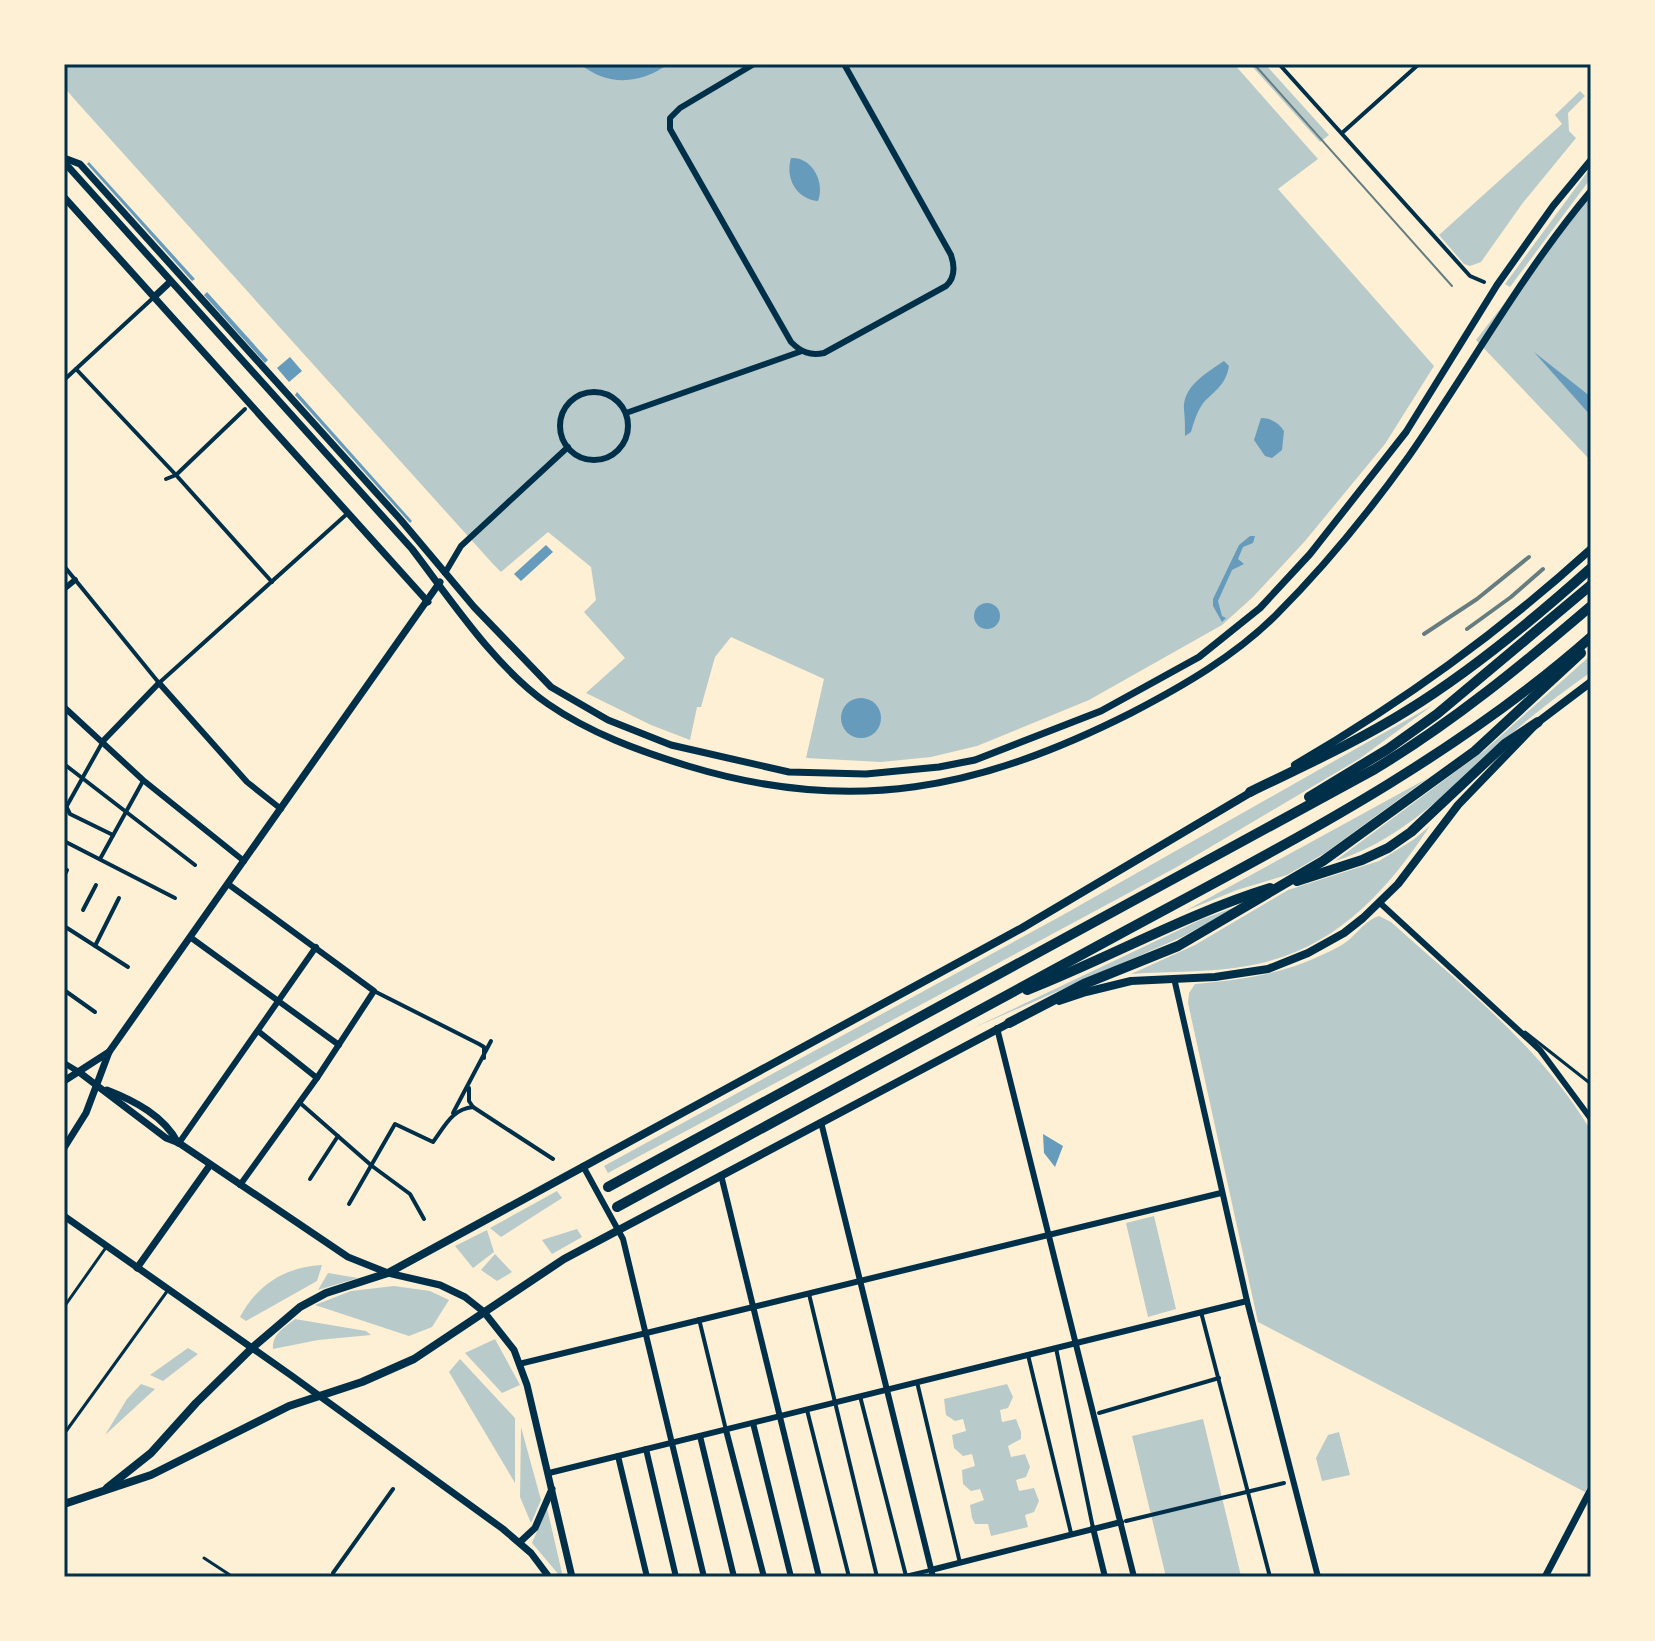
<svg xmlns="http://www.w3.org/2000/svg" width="1655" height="1641" viewBox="0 0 1655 1641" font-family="'PT Sans Narrow',sans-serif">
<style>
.green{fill:#b9caca}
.water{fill:#669bbc}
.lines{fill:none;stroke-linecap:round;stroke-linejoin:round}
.service{stroke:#003049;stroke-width:3}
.pedestrian{stroke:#003049;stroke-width:4}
.minor{stroke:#003049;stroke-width:6}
.tertiary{stroke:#003049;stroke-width:7}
.secondary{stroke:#003049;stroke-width:8}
.trunk{stroke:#003049;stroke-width:10}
.tram{stroke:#657d81;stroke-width:2}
.rail{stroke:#657d81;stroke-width:4}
.neatline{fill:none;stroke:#003049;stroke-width:3}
</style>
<rect width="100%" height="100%" fill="#fdf0d5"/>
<g class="green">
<polygon points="64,64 1234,64 1318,159 1278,189 1434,366 1385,444 1305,541 1253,597 1222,625 1089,700 977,746 931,757 881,762 806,758 824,679 731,637 715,657 701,707 697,707 690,740 651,725 586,693 625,658 584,612 596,600 591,567 548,532 501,572 493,564 76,101 64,87"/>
<polygon points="1250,64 1265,64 1329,135 1320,142"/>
<polygon points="1580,91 1585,96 1568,113 1569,131 1576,138 1522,204 1481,262 1470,266 1464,264 1439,235 1562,124 1555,115"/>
<polygon points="1591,167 1591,178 1510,287 1505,284"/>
<polygon points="1591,191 1591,461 1476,340"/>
<path d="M1591 655V672C1566 690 1541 708 1518 728 1461 777 1409 838 1335 861L1485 750Z"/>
<polygon points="1433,705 1359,759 1175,868 608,1173 604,1166 1061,916"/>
<polygon points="1428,778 1325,853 1287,875 1237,890 1185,911"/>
<path d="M1430 826C1384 895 1333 951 1247 966 1209 973 1169 971 1131 974L1195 945 1288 890 1379 861 1413 840Z"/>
<polygon points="1238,906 1182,937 971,1029 1200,920"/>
<path d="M1379 916 1391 922C1462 986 1541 1047 1591 1131V1480L1585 1492 1258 1322 1188 1003 1189 993 1195 984C1252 978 1288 974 1340 946 1354 939 1364 920 1379 916Z"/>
<polygon points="557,1191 562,1198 501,1237 490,1228"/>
<polygon points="1154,1216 1176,1309 1148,1317 1126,1223"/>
<polygon points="577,1229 582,1237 552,1254 542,1240"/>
<polygon points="487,1230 494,1252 473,1268 455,1246"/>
<polygon points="495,1254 512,1272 497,1281 481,1270"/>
<path d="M322 1265 317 1281 246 1321 240 1317C257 1285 285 1267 322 1265Z"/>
<polygon points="328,1273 358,1278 318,1290"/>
<polygon points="394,1286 430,1291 449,1300 432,1327 409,1336 315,1305 351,1291"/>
<path d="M295 1319 366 1331 371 1335 318 1340 273 1349C272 1334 284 1328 295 1319Z"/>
<polygon points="495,1339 520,1385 502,1393 465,1353"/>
<polygon points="188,1348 198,1354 163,1381 150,1375"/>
<polygon points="460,1359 515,1418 515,1483 449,1372"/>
<polygon points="141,1384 155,1389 105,1435 127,1399"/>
<polygon points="1007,1384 1013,1397 1008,1408 1000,1410 1002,1422 1016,1419 1021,1432 1021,1439 1008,1446 1011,1457 1025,1454 1030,1467 1026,1477 1016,1480 1019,1491 1034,1488 1039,1501 1034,1512 1025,1515 1028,1527 991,1536 988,1524 975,1524 972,1518 970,1505 984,1500 980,1489 971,1491 963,1484 962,1470 975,1466 972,1454 963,1456 954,1448 952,1435 966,1431 963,1419 955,1421 946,1415 944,1399"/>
<polygon points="1203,1419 1241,1576 1166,1577 1132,1436"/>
<polygon points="521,1427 541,1500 531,1523 520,1497"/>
<polygon points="1339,1432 1350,1475 1322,1481 1316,1458 1328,1435"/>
<polygon points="547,1508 562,1573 560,1576 532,1543"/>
</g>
<g class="water">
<path d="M580 64H668C640 85 607 86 580 64Z"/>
<path d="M791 158C813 157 825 183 818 201 796 199 785 178 791 158Z"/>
<polygon points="89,162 195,279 192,281 87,164"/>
<polygon points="207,292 268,360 265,363 204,295"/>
<polygon points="1534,352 1591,397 1591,416"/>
<polygon points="290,357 302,371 289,382 277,368"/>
<path d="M1224 361 1229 366C1226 384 1216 390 1204 402 1197 411 1194 422 1191 432L1185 436C1185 426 1185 419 1184 410 1182 386 1208 372 1224 361Z"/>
<polygon points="297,392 412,521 410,523 295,395"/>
<path d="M1261 418C1271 418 1279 423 1284 431L1282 450 1272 458 1265 456 1254 440Z"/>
<polygon points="1250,536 1255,536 1253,543 1243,547 1238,559 1244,564 1232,570 1218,601 1222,616 1226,618 1222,622 1213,606 1213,599 1239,545"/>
<polygon points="546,545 553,552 521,581 514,574"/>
<circle cx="987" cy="616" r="13"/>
<circle cx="861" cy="718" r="20"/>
<polygon points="1043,1134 1063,1146 1055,1167 1044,1153"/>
</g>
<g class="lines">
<g class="service">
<polyline points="1525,1032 1591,1084"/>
<polyline points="64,1307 107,1246"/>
<polyline points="64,1434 168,1290"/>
<polyline points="204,1558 233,1577"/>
</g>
<g class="pedestrian">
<polyline points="1279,64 1470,276 1484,282"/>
<polyline points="1342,133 1419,64"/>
<polyline points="76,369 176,475 272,582"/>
<polyline points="64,380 153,298"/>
<polyline points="166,479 176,475 245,409"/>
<polyline points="64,566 159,683 348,513"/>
<polyline points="64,764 195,865"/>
<polyline points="64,802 70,814 113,835"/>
<polyline points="64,811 102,743"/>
<polyline points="64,841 175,898"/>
<polyline points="100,859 143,781"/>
<polyline points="64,876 67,870"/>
<polyline points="83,910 96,885"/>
<polyline points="64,926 128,967"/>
<polyline points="95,946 119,898"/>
<polyline points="64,990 95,1012"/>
<polyline points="374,991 479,1044 484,1047 484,1058"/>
<polyline points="469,1088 469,1101 473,1107 553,1159"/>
<polyline points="299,1102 372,1166 410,1194 424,1219"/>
<polyline points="453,1113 491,1041"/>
<polyline points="310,1179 338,1136"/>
<path d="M349 1204 395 1124 433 1142C445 1126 452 1109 473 1107"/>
<polyline points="809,1294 877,1577"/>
<polyline points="1201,1312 1270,1577"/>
<polyline points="699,1319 726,1430"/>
<polyline points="1056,1348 1093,1528"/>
<polyline points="1028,1355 1071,1533"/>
<polyline points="917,1382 960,1563"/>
<polyline points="860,1396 906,1576"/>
<polyline points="807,1410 849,1577"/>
<polyline points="1099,1413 1219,1378"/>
<polyline points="1126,1521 1284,1483"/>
<polyline points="333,1573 393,1489"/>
<polyline points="901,1577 931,1570"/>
</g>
<g class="minor">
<path d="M754 64 680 108 670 118V129L791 342C801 352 810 356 824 353L946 286C955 278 955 267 951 255L844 64"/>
<circle cx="594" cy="426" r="34"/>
<polyline points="626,413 802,351"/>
<polyline points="445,573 461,546 568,447"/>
<polyline points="64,589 75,580"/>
<polyline points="64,707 143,780 244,861"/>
<polyline points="103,741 159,683 247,782 281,809"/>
<polyline points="228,884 374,991 317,1078 240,1185"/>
<polyline points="1380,903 1540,1050 1591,1119"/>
<polyline points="190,937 339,1045"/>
<polyline points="1174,978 1247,1301 1318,1577"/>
<polyline points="997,1028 1134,1577"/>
<polyline points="258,1031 317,1078"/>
<polyline points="64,1063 79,1072"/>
<polyline points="821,1122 933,1577"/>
<polyline points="179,1143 316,947"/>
<polyline points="583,1166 623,1239 704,1577"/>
<polyline points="721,1175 819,1577"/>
<polyline points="519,1364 1221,1193"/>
<polyline points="753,1423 791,1577"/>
<polyline points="726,1430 764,1577"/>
<polyline points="700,1436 734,1577"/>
<polyline points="646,1449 676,1577"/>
<polyline points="618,1456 647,1577"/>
<polyline points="549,1473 1247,1301"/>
<polyline points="1093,1528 1105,1577"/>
<polyline points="931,1570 1121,1522"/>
</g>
<g class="tertiary">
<polyline points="64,158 80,164 400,519 474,607 551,687 608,720 671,745 789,772 866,774 939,767 975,760 1101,711 1199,657 1260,608 1310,554 1406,432 1497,285 1553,206 1591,160"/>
<path d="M64 162 412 549C451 600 495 667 548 704 590 733 639 751 688 766 853 816 980 789 1131 713 1183 686 1235 656 1276 615 1324 567 1369 512 1409 456 1470 368 1522 273 1591 191"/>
<polyline points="64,197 428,602"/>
<polyline points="154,297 170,282"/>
<polyline points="79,1072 166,1138 179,1143 348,1257 388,1273 440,1285 465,1297 484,1312 514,1350 527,1385 572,1577"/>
<polyline points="64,1081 109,1052"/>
<path d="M107 1090C135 1101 164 1116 178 1143"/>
<polyline points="64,1148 86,1113 109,1052 440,582"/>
<polyline points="64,1216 292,1376 503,1529 531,1553 549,1577"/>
<polyline points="137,1268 210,1165"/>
<polyline points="520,1542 535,1528 552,1489"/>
<polyline points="1545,1577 1591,1489"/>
</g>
<g class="secondary">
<path d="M1295 765C1404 701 1497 634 1591 549"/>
<polyline points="1059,1001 1086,992 1131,981 1215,977 1268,969 1308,953 1344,933 1363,918 1398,884 1458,805 1538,722 1591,682"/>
<polyline points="107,1488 151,1453 196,1403 252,1348 300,1307 326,1293 388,1273 1022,928 1253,791"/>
<polyline points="64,1504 151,1475 289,1406 362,1382 414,1359 564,1259 1013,1021"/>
</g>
<g class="trunk">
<path d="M1250 792C1303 766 1357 742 1408 710 1473 670 1534 619 1591 568"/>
<polyline points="1309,797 1388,749 1437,714 1591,585"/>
<polyline points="1297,881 1362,860 1388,848 1411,832 1505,744 1538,722"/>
<path d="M1027 990C1109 958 1186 914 1270 888"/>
<polyline points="1009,1023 1084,984 1178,946 1323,861 1475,751 1581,653"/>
<path d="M608 1187 1375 769C1453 722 1522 665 1591 606"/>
<path d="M617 1207C787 1114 957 1021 1127 930 1288 843 1453 759 1591 637"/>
</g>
<polyline class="tram" points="1254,64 1452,286"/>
<g class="rail">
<polyline points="1467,629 1511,597 1543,569"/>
<polyline points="1424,634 1477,599 1529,557"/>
</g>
</g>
<rect width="1655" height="1641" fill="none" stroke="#fdf0d5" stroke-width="132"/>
<rect x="66" y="66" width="1523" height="1509" class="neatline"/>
</svg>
